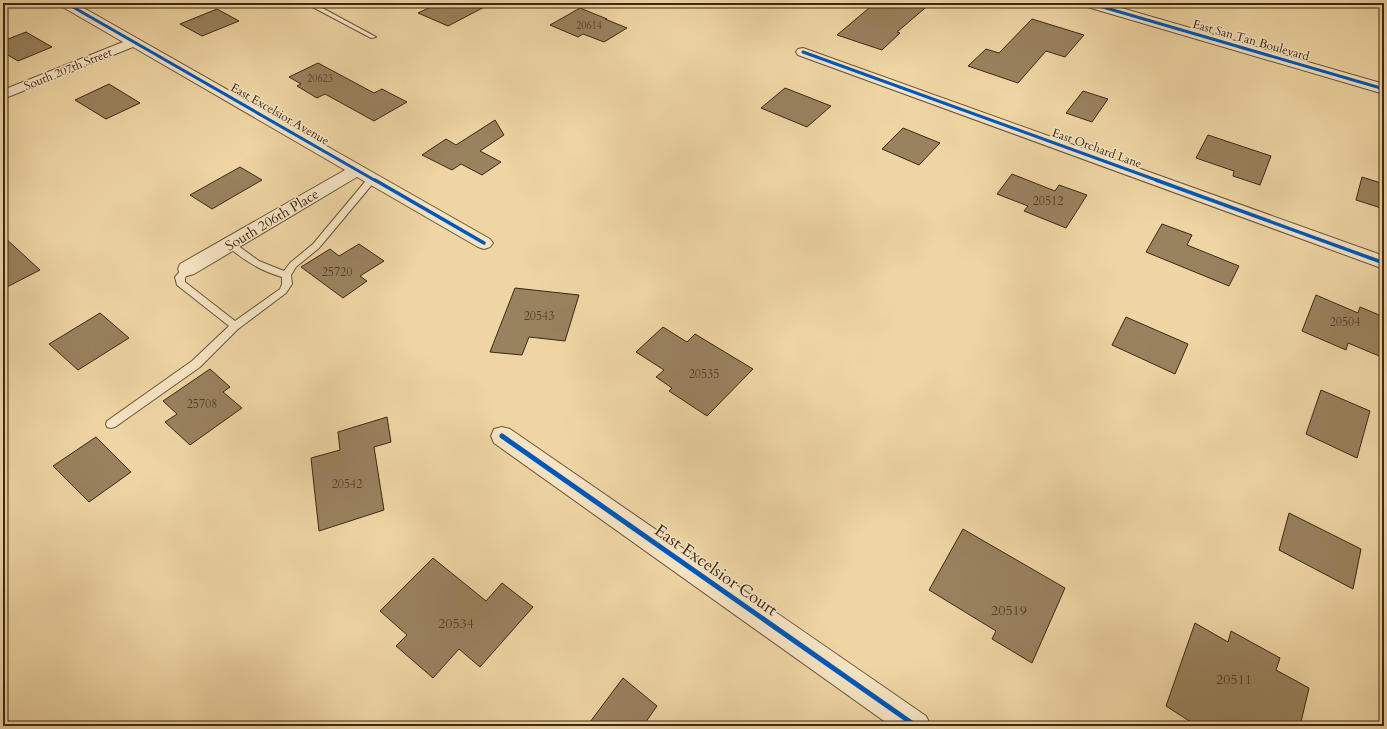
<svg xmlns="http://www.w3.org/2000/svg" width="1387" height="729" viewBox="0 0 1387 729" font-family="Cardo,serif">
<style>
.building{fill:#99825e;stroke:#3c2813}
.lines{fill:none;stroke-linecap:round;stroke-linejoin:round}
.service-casing{stroke:#695337;stroke-width:2}
.minor-casing{stroke:#695337;stroke-width:2}
.tertiary-casing{stroke:#695337;stroke-width:2}
.service{fill:#f5e4c4;fill-rule:evenodd}
.minor{fill:#f5e4c4;fill-rule:evenodd}
.tertiary{fill:#f5e4c4;fill-rule:evenodd}
.cycleway-far2-casing{stroke:#f5e4c4;stroke-width:5}
.cycleway-far1-casing{stroke:#f5e4c4;stroke-width:6}
.cycleway-casing{stroke:#f5e4c4;stroke-width:8}
.cycleway-far2{stroke:#0057b8;stroke-width:3}
.cycleway-far1{stroke:#0057b8;stroke-width:3.5}
.cycleway{stroke:#0057b8;stroke-width:5}
.labels{text-anchor:middle;dominant-baseline:central;stroke-width:3;stroke-linejoin:round;paint-order:stroke}
.far-number-label{font-size:10px;fill:#533e26}
.far-street-label{font-size:12px;fill:#3c2813;stroke:#f5e4c4}
.number-label{font-size:12px;fill:#533e26}
.street-label{font-size:14px;fill:#3c2813;stroke:#f5e4c4}
.near-number-label{font-size:14px;fill:#533e26}
.near-street-label{font-size:17px;fill:#3c2813;stroke:#f5e4c4}
</style>
<rect width="100%" height="100%" fill="#efd5a4"/>
<filter id="stains"><feTurbulence type="fractalNoise" baseFrequency=".005" numOctaves="4"/><feColorMatrix values="0 0 0 0 .2 0 0 0 0 .09 0 0 0 0 .02 0 0 0 .5 -.17"/></filter>
<radialGradient id="worn" r=".72"><stop offset=".6" stop-color="#630" stop-opacity="0"/><stop offset="1" stop-color="#630" stop-opacity=".3"/></radialGradient>
<g class="building">
<polygon points="439,3 492,3 448,26 418,13"/>
<polygon points="875,3 931,3 897,32 900,33 882,50 837,35"/>
<polygon points="580,8 607,19 605,19 627,28 604,42 583,34 578,37 550,25"/>
<polygon points="217,9 239,21 202,36 180,24"/>
<polygon points="1032,19 1084,35 1065,57 1046,51 1018,83 968,66 986,49 999,53"/>
<polygon points="26,32 52,47 18,61 3,52 3,41"/>
<polygon points="318,63 374,93 382,89 407,102 374,121 325,94 317,98 297,86 301,84 289,77"/>
<polygon points="109,84 140,103 106,119 75,100"/>
<polygon points="785,88 831,106 807,127 761,108"/>
<polygon points="1083,91 1108,99 1092,122 1066,113"/>
<polygon points="495,120 504,135 480,151 501,162 482,175 461,164 452,170 422,155 446,139 456,145"/>
<polygon points="903,128 940,143 919,165 882,149"/>
<polygon points="1208,135 1271,156 1260,185 1233,176 1234,171 1196,158"/>
<polygon points="240,167 262,180 212,209 190,195"/>
<polygon points="1012,174 1055,191 1059,185 1087,195 1066,228 1024,211 1028,206 997,194"/>
<polygon points="1362,177 1384,184 1384,209 1356,200"/>
<polygon points="1162,224 1192,235 1187,245 1239,266 1229,286 1146,252"/>
<polygon points="3,236 40,270 3,289"/>
<polygon points="359,244 384,261 360,276 367,281 343,298 301,267 330,249 339,256"/>
<polygon points="515,288 579,295 565,341 529,337 522,355 490,352"/>
<polygon points="1316,295 1358,313 1360,307 1384,317 1384,358 1348,343 1346,350 1302,331"/>
<polygon points="100,313 129,338 78,370 49,344"/>
<polygon points="1126,317 1188,344 1175,374 1112,345"/>
<polygon points="663,327 687,342 695,334 753,369 707,416 669,391 672,388 656,377 664,370 636,352"/>
<polygon points="210,369 230,387 223,392 242,408 190,445 165,422 177,414 163,401"/>
<polygon points="1321,390 1370,411 1357,458 1306,434"/>
<polygon points="387,417 391,442 374,447 384,510 319,531 311,458 340,450 338,432"/>
<polygon points="96,437 131,472 89,502 53,466"/>
<polygon points="1289,513 1361,549 1353,589 1279,550"/>
<polygon points="963,529 1065,588 1032,663 992,639 996,631 929,590"/>
<polygon points="433,558 486,601 502,583 533,607 480,667 459,649 433,678 396,646 407,635 380,611"/>
<polygon points="1195,623 1228,642 1231,631 1280,658 1276,670 1309,688 1300,726 1197,726 1166,706"/>
<polygon points="623,678 657,706 643,726 587,726"/>
</g>
<g class="lines">
<defs>
<g id="service">
<polygon points="305,3 313,3 376,37 371,38"/>
<path d="M372 176 376 179 375 181 319 248 296 267 291 275 292 284 286 293 238 329 200 367 115 427 111 428 107 427 106 424 107 421 192 361 229 326 177 285 175 277 184 267H190L191 269 185 278V282L235 321 280 289 282 284V277C260 271 244 260 227 246L226 244 227 242H233L259 261 284 271 290 263 313 244 369 177Z"/>
</g>
<g id="minor">
<polygon points="60,3 75,3 490,239 493,243 490,247 484,249 478,247 357,177 194,274 187,276 180,274 178,269 180,264 345,170 133,47 3,99 3,90 123,42 61,6"/>
<polygon points="803,48 1384,256 1384,269 798,55 796,52 798,49"/>
<polygon points="502,427 510,429 926,716 931,726 891,726 494,443 491,436 494,429"/>
</g>
<polygon id="tertiary" points="1082,3 1104,3 1384,84 1384,94 1084,6"/>
</defs>
<use href="#service" class="service-casing"/>
<use href="#minor" class="minor-casing"/>
<use href="#tertiary" class="tertiary-casing"/>
<use href="#service" class="service"/>
<use href="#minor" class="minor"/>
<use href="#tertiary" class="tertiary"/>
<defs>
<g id="cycleway-far2">
<polyline points="66,3 376,181"/>
<polyline points="1089,3 1384,89"/>
<polyline points="803,52 1159,181"/>
</g>
<g id="cycleway-far1">
<polyline points="375,180 484,243"/>
<polyline points="1156,180 1384,263"/>
</g>
<polyline id="cycleway" points="502,436 916,726"/>
</defs>
<use href="#cycleway-far2" class="cycleway-far2-casing"/>
<use href="#cycleway-far1" class="cycleway-far1-casing"/>
<use href="#cycleway" class="cycleway-casing"/>
<use href="#cycleway-far2" class="cycleway-far2"/>
<use href="#cycleway-far1" class="cycleway-far1"/>
<use href="#cycleway" class="cycleway"/>
</g>
<g class="labels">
<g class="far-number-label">
<text x="589" y="26">20614</text>
<text x="320" y="79">20623</text>
</g>
<g class="far-street-label">
<text transform="translate(1251 40) rotate(16)">East San Tan Boulevard</text>
<text transform="translate(68 69) rotate(-22)">South 207th Street</text>
<text transform="translate(280 114) rotate(30)">East Excelsior Avenue</text>
<text transform="translate(1097 148) rotate(20)">East Orchard Lane</text>
</g>
<g class="number-label">
<text x="1048" y="201">20512</text>
<text x="337" y="272">25720</text>
<text x="539" y="316">20543</text>
<text x="1345" y="322">20504</text>
<text x="704" y="374">20535</text>
<text x="202" y="404">25708</text>
<text x="347" y="484">20542</text>
</g>
<g class="street-label">
<text transform="translate(272 220) rotate(-31)">South 206th Place</text>
</g>
<g class="near-number-label">
<text x="1009" y="610">20519</text>
<text x="456" y="623">20534</text>
<text x="1234" y="679">20511</text>
</g>
<g class="near-street-label">
<text transform="translate(716 570) rotate(35)">East Excelsior Court</text>
</g>
</g>
<rect width="1387" height="729" fill="none" stroke="#efd5a4" stroke-width="16"/>
<rect x="4" y="4" width="1379" height="721" fill="none" stroke="#3c2813" stroke-width="2"/>
<rect x="8" y="8" width="1371" height="713" fill="none" stroke="#3c2813"/>
<rect width="100%" height="100%" filter="url(#stains)"/>
<rect width="100%" height="100%" fill="url(#worn)"/>
</svg>
